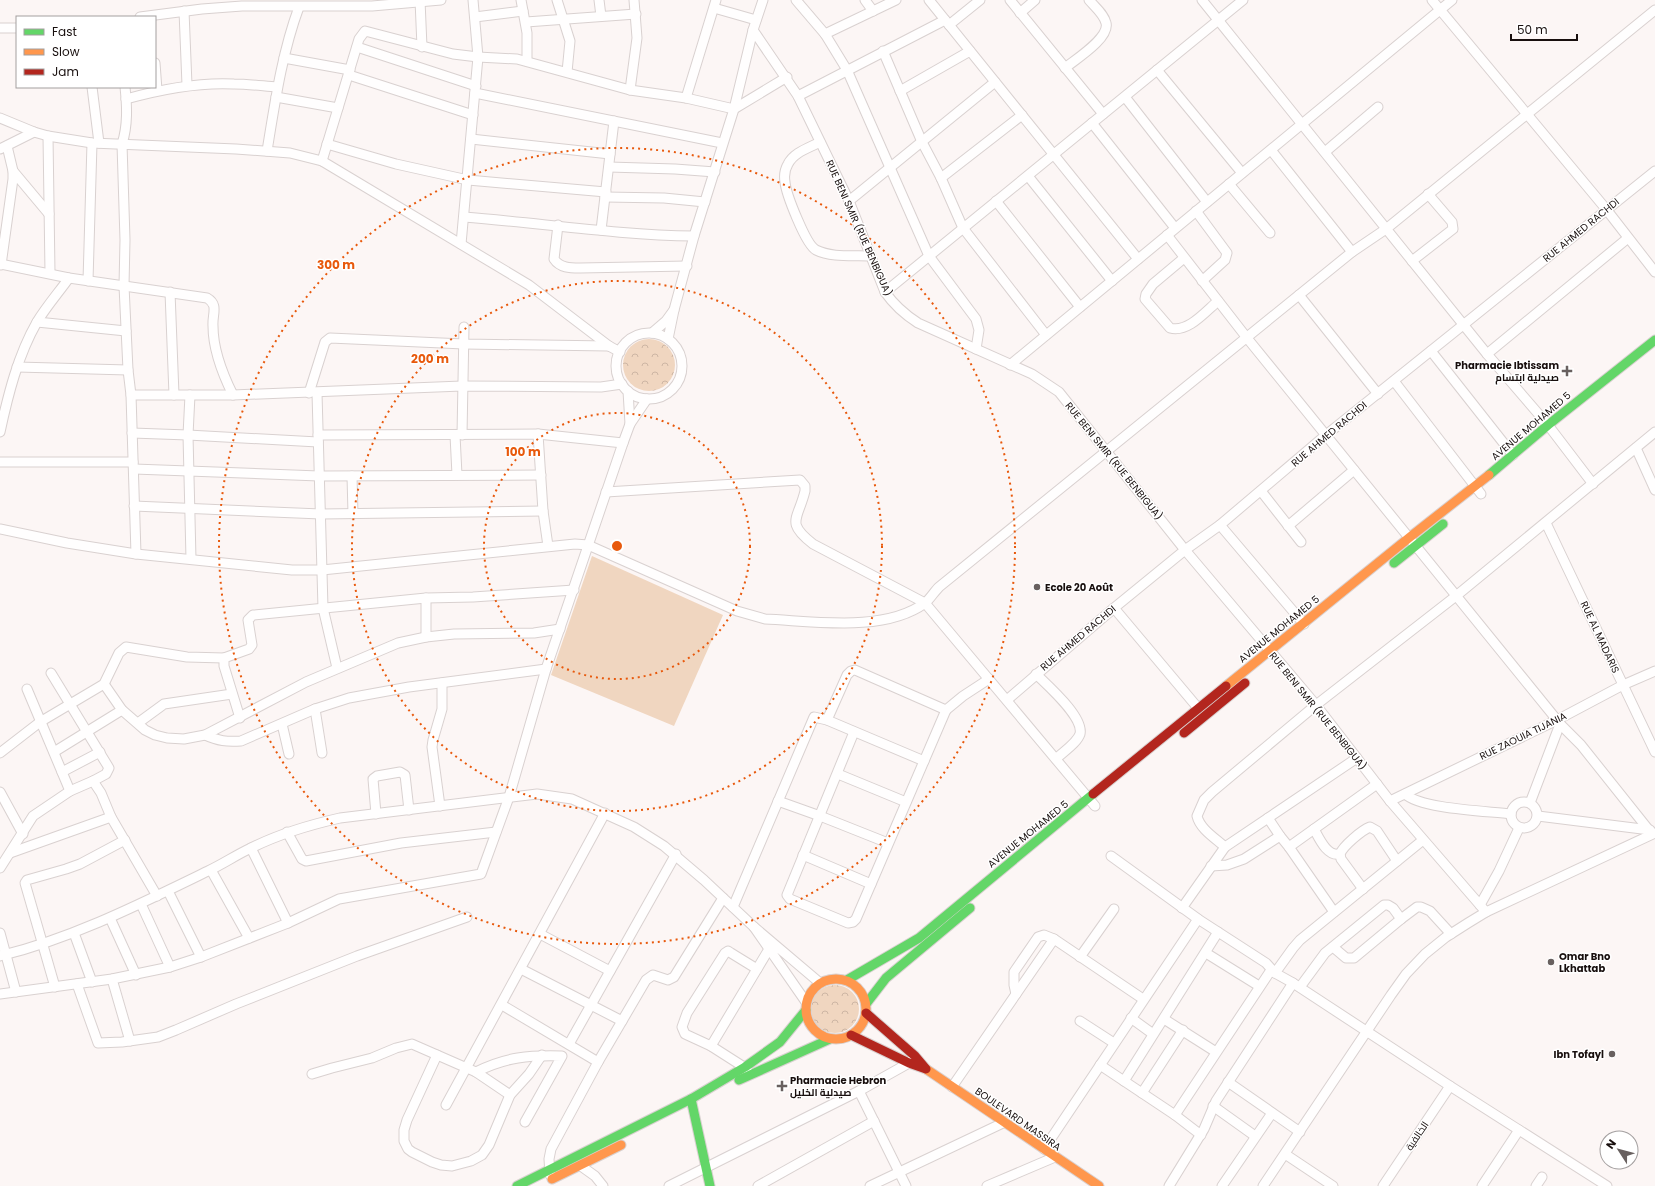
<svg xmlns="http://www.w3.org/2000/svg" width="1655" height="1186" viewBox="0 0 1655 1186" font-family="Poppins,Cairo,sans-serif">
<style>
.park{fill:url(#park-crowns)}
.pitch{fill:#f0d6c0}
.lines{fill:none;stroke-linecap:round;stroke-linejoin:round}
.street-casing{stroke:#d9d1d0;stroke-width:11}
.fast-casing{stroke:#d9d1d0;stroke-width:11}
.slow-casing{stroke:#d9d1d0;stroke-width:11}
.jam-casing{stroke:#d9d1d0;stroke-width:11}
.street{stroke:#fffefe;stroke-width:9}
.fast{stroke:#63d668;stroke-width:9}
.slow{stroke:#ff974d;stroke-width:9}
.jam{stroke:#b3261e;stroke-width:9}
.ring{fill:none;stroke:#e8590c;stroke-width:2;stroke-dasharray:2 4}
.poi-dot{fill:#68605f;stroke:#fff;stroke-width:1.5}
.labels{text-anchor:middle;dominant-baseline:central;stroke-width:3;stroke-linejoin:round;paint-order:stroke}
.street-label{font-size:10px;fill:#180f0e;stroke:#fff}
.poi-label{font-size:10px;font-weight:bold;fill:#180f0e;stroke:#fff;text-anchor:start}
.centre{fill:#e8590c;stroke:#fff;stroke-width:2}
.ring-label{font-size:12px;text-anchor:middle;font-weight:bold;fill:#e8590c;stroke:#fff;stroke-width:3;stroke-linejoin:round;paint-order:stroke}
</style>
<defs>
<pattern id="park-crowns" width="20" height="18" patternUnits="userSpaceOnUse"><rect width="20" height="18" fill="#f0d6c0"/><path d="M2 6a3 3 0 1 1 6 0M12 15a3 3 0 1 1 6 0" fill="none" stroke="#cdb6a4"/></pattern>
</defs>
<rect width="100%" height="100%" fill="#fcf6f5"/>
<g class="park">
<circle cx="649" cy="365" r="26"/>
<circle cx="835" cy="1009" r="24"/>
</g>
<polygon class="pitch" points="592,556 723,615 674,726 551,675"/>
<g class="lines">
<defs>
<g id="street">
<polyline points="420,0 422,47"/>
<polyline points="521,0 527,33 527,61"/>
<polyline points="557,0 570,41 567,72"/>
<polyline points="599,0 601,16"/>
<polyline points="796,0 825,34 847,70 929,256 976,319 979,330 976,349"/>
<polyline points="865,0 873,11"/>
<polyline points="929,0 1138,259"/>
<polyline points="1010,0 1103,114"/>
<polyline points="1202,0 1487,354 1548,425 1593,484"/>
<polyline points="1432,0 1606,209 1655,272"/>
<polyline points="714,8 756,20"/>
<polyline points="184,11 187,85"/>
<polyline points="1020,13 1035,0"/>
<polyline points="140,17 202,9 242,6 372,6 441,0"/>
<polyline points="475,17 523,11"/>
<polyline points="526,22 636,14"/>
<polyline points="949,25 980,0"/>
<polyline points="0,28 17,28"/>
<path d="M753 30 798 96 849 201 885 292C894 305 904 314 918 323L1032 374 1059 392 1185 550 1316 705 1390 801 1486 912"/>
<polyline points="825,34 896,0"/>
<polyline points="357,47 476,86"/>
<polyline points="883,51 922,142 941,178 963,228 1046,335"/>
<polyline points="284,58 350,70"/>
<polyline points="155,63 157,90"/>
<path d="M1065 68C1076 59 1110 38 1106 23 1104 14 1095 7 1089 0"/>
<polyline points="1157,70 1242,173"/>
<polyline points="349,75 473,115"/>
<polyline points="92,87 99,143"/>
<path d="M125 87C127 106 128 125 122 144L125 240 124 286 128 370 131 395 136 554"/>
<polyline points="630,90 637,38 634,0"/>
<polyline points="900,91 970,51"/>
<polyline points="475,93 722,143"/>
<polyline points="798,96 945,20"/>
<polyline points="276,97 338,108"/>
<polyline points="1125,97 1207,202"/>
<polyline points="686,98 716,0"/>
<path d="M126 99C162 89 197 82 234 84 248 84 263 86 277 87"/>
<polyline points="0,118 34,132 48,136 92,143 236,149 290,153 322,161 529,285 609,346 620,352"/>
<polyline points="1092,123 1175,228"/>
<polyline points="48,136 50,273"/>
<polyline points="471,139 610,154"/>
<path d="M820 142C809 148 794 152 788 164 785 169 784 176 785 182 786 194 806 245 816 250 832 258 854 255 871 256"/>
<polyline points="327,144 396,164 468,180 606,192"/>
<polyline points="0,149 34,132"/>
<polyline points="1271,150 1352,252"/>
<path d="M267 151C275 102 282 53 299 7"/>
<polyline points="1325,152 1378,107"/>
<polyline points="322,161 359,39 365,31 453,54 478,57 517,59 630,90 686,98 734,109 787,77"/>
<polyline points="609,167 675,169 715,172"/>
<polyline points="13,171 49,214"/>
<polyline points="1028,176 1112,281"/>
<polyline points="941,178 1022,115"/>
<polyline points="1229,184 1270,233"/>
<polyline points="605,197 664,198 705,202"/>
<polyline points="849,201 995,82"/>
<polyline points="996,201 1080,307"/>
<polyline points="1196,211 1227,253 1225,260 1202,281"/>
<path d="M464 217C541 223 617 235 694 236"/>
<path d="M558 225 554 259C560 268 570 268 580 268L687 266"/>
<polyline points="601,230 614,121"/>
<polyline points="1167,235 1247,338 1557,720 1560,724 1530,803"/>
<polyline points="461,244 478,57 473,0"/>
<path d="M1184 258 1153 284 1146 294 1145 299 1170 328C1188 333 1205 312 1218 301"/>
<polyline points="1412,261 1453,229 1452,222 1428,194"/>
<path d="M0 264 69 278 207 298C219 305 212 314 213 326 213 350 222 373 233 395"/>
<polyline points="1,265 13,179 13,171 7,146"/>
<polyline points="88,281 92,143"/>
<polyline points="170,292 174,395"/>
<polyline points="885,292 1243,0"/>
<polyline points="1299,295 1378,394"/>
<polyline points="674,310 694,236 734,109 753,30 763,0"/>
<polyline points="37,322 126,331"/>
<polyline points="652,333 666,321 674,310 668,339"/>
<circle cx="649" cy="366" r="33"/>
<polyline points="1431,351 1513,455"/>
<polyline points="1487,354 1628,238"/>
<polyline points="1010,365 1452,0"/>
<polyline points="17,367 128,370"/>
<polyline points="1394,381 1481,494"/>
<polyline points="628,391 630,424"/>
<polyline points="309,393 325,342 330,338 464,344 609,346"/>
<polyline points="317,393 323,608 337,668"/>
<polyline points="131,395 233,395 462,386 601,387 622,384"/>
<polyline points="190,395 188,435 191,559"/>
<path d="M0 432C8 395 18 355 37 322 46 307 59 292 69 278"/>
<polyline points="132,433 188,435 318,442"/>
<polyline points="538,434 543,511 548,546"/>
<polyline points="318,435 538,434 623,443"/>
<polyline points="455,435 457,475"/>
<polyline points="462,435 464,327"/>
<polyline points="1636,448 1655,490"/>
<polyline points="0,462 133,462"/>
<polyline points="134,469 319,476 541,475"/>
<polyline points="352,476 353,514"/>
<polyline points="1261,491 1301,542"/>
<path d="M606 492 800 480 805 486V491C798 520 785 522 813 544L925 603 1095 806"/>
<polyline points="134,506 321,514 543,511"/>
<polyline points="1546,523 1655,752"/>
<polyline points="1220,525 1304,624"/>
<polyline points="1288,526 1354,470"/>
<path d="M0 529 67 543 136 554 292 570H322L575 544 588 545 737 611 765 619C813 621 884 633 925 603 930 599 934 592 939 587L1352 252 1386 229 1655 10"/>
<polyline points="426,598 426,637"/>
<polyline points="1114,608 1198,708"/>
<polyline points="51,673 109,768 106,774 93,781"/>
<path d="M1036 674C1048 686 1084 717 1080 734 1077 743 1063 752 1056 759"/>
<polyline points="104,684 122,710 145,730 155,735 167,738 184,739 205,735 306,682 398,643 426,637 454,634 534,633 560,629"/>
<polyline points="27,689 70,791"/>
<polyline points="1007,700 1114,608 1185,550 1220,525 1326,435 1655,171"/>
<polyline points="315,709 322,753"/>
<polyline points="240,718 224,666 224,658 249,649 252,645 248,620 253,615 426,598 473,597 574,590"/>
<polyline points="827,720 847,675 851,671 855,670 946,710 963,696 989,679"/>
<polyline points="138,723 164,704 232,694"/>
<polyline points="282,724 289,754"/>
<polyline points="1560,724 1581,745 1648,829"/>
<polyline points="854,732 787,895 790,899 848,923 853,922 856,919 946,710"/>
<path d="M205 735C218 741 227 742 241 741L315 709 349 698 409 687 546 669"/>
<polyline points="54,752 122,710"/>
<polyline points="0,753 40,722 104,684 119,653 126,647 187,657 224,658"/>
<polyline points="62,772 100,752"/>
<polyline points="838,774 906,802"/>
<polyline points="0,792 23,834"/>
<path d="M1405 794C1421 809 1487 811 1511 814"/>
<polyline points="778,801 820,816 888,843"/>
<polyline points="1390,801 1557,720 1623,685 1655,671"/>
<circle cx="1524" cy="815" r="13"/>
<polyline points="440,806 432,747 433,740 442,709 442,683"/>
<polyline points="376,814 373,779 377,776 400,772 405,775 409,810"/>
<polyline points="1538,816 1650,830"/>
<polyline points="1268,818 1280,836"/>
<path d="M1314 829C1319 838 1327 857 1340 854"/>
<polyline points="287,832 302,859 306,861 401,843 496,832"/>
<path d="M1225 847C1215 838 1200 829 1197 816L1204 800 1212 792 1316 705 1456 596 1655 432"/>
<polyline points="1289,847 1334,912"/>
<polyline points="251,848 288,923"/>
<polyline points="10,853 111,817"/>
<polyline points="803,855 871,884"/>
<polyline points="1111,856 1198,919 1266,963 1275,973 1293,983 1450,1086 1607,1186"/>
<polyline points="1211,866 1227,865 1244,859 1280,836 1289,847 1377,784"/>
<polyline points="0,868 33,816 70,791 93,781 101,793 111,817 157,896"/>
<polyline points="211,870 249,938"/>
<path d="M1363 889 1341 859 1340 854C1343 846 1362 830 1370 827L1377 831 1397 861"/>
<polyline points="168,891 201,957"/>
<polyline points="141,904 170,967"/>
<polyline points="1480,905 1499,871 1519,828"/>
<polyline points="733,907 814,717 827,720 924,761"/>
<polyline points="1182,908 1225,847 1357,758"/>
<polyline points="110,918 136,975"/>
<polyline points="0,933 16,992"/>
<polyline points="74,933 92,982"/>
<polyline points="540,934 610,971"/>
<polyline points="1333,947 1346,958 1354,958 1401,919"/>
<polyline points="1206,953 1259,986"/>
<path d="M0 956C73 938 140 904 208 871 223 864 236 855 251 848 279 834 309 825 340 818L537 794 572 799 634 827 664 846 704 880 754 927"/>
<polyline points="1080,957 1114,909"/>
<polyline points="521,969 622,1021"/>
<polyline points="1275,973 1293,948 1300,940 1423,840"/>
<polyline points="112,979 130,1041"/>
<polyline points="77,984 98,1043 122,1042 158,1037 176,1030 236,1004 357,956 467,917"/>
<polyline points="55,987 25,883 27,880 66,869 80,864 125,840"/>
<polyline points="1300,987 1325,953 1384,905 1388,905 1393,908 1401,919 1417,907 1421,907 1430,911 1451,934"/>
<polyline points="0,994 112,979 170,967 201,957 288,923 339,899 481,874 509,797 546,669 623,443 630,424 647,399"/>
<polyline points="1016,994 1014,985 1014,972 1038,937 1044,935 1054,939 1143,999"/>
<polyline points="806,1002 754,927 820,983"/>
<polyline points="502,1005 598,1062"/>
<polyline points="1131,1018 1153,1034"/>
<polyline points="1164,1019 1216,1052"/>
<polyline points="1080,1021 1114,1043"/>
<polyline points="569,1044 676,854"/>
<polyline points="711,1046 772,944"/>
<polyline points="437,1055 407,1120 404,1130 404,1141 408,1149 412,1152 432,1162 441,1165 452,1166 471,1161 482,1155 489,1145 510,1095 529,1074 542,1055"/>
<polyline points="1100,1065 1175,1115 1201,1135"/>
<polyline points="747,1069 711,1046 685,1034 682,1027 687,1013 725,953 728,951 731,953 757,969"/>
<path d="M476 1072C505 1057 530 1055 562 1056L525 1122"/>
<polyline points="312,1074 332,1068 372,1058 396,1048 412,1044 476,1072 510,1095"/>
<polyline points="1124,1081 1218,932"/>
<polyline points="1228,1082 1300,1132"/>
<polyline points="952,1087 1054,939"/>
<polyline points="859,1091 906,1186"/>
<polyline points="1142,1093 1183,1030"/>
<polyline points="446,1105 605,813"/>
<polyline points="1213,1106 1255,1136"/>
<polyline points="1175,1115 1271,970"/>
<polyline points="1044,1149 1198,919"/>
<polyline points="1285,1154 1333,1186"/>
<polyline points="581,1166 595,1176 603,1186"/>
<polyline points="550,1175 549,1159 551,1149 598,1062 646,980 653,975 668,980 674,977 723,898"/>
<polyline points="669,1186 859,1091 909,1063 912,1060"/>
<polyline points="758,1186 874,1121"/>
<polyline points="870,1186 1005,1122"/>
<polyline points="987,1186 1055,1157"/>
<polyline points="1169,1186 1204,1129 1216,1101 1293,983"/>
<polyline points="1222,1186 1272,1113"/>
<polyline points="1263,1186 1391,995 1406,974 1425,954 1446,937 1468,923 1486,912 1655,833"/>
<polyline points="1383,1186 1450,1086"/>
<polyline points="1482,1186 1519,1130"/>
<polyline points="1536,1186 1542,1177"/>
</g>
<g id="fast">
<polyline points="1489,475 1548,425 1655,340"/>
<polyline points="1394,563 1443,524"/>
<polyline points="847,980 919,938 1093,794"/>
<polyline points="866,1004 886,978 970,908"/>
<polyline points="739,1080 830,1039"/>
<polyline points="691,1099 710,1186"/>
<polyline points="517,1186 691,1099 745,1067 780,1042 806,1010"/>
</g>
<g id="slow">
<polyline points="1226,686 1410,537 1489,475"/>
<circle cx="836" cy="1009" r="30"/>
<polyline points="926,1069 1099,1186"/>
<polyline points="552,1179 621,1145"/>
</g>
<g id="jam">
<polyline points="1184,733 1245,683"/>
<polyline points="1093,794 1226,686"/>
<polyline points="851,1035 909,1063 926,1069 915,1056 866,1013"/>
</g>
</defs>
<use href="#street" class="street-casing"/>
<use href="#fast" class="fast-casing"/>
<use href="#slow" class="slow-casing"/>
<use href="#jam" class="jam-casing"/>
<use href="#street" class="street"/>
<use href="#fast" class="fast"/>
<use href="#slow" class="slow"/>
<use href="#jam" class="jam"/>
</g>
<g class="ring">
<circle cx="617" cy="546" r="133"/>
<circle cx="617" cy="546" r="265"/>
<circle cx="617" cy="546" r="398"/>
</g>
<g class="poi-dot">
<path d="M1565 365h4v4h4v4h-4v4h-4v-4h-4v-4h4z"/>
<circle cx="1037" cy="587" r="4"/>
<circle cx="1551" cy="962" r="4"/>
<circle cx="1612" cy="1054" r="4"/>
<path d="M780 1080h4v4h4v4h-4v4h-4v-4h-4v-4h4z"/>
</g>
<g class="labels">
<g class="street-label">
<text transform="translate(859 228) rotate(66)">RUE BENI SMIR (RUE BENBIGUA)</text>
<text transform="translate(1581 230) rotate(-39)">RUE AHMED RACHDI</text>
<text transform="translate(1531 426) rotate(-40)">AVENUE MOHAMED 5</text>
<text transform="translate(1329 434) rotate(-40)">RUE AHMED RACHDI</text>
<text transform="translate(1114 461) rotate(51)">RUE BENI SMIR (RUE BENBIGUA)</text>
<text transform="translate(1279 629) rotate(-39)">AVENUE MOHAMED 5</text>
<text transform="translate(1600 637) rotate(65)">RUE AL MADARIS</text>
<text transform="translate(1078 638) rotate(-40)">RUE AHMED RACHDI</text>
<text transform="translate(1318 711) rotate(51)">RUE BENI SMIR (RUE BENBIGUA)</text>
<text transform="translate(1523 736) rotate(-26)">RUE ZAOUIA TIJANIA</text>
<text transform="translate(1028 834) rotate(-39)">AVENUE MOHAMED 5</text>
<text transform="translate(1018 1119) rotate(35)">BOULEVARD MASSIRA</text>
<text transform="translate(1417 1136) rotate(-56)">الخالفية</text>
</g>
<g class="poi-label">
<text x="1559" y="365" text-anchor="end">Pharmacie Ibtissam<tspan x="1559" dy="12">صيدلية ابتسام</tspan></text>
<text x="1045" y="587">Ecole 20 Août</text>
<text x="1559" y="956">Omar Bno<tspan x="1559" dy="12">Lkhattab</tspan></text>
<text x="1604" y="1054" text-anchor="end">Ibn Tofayl</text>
<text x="790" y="1080">Pharmacie Hebron<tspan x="790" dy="12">صيدلية الخليل</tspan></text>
</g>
</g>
<circle cx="617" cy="546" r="6" class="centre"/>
<g class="ring-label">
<text x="336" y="269">300 m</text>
<text x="430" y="363">200 m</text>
<text x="523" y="456">100 m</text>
</g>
<rect x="16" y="16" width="140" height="72" fill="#ffffff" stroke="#a39f9f"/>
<rect x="24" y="29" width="20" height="6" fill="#63d668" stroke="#a39f9f"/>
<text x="52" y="36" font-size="12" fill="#180f0e">Fast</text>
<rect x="24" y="49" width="20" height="6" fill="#ff974d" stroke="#a39f9f"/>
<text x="52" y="56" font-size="12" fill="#180f0e">Slow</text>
<rect x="24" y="69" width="20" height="6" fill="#b3261e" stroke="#a39f9f"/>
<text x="52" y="76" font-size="12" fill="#180f0e">Jam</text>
<g transform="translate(1619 1150) rotate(306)"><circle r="19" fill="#ffffff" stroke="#a39f9f"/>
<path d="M0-3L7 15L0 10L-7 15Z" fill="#68605f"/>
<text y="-6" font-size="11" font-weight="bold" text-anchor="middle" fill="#180f0e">N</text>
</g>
<path d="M1511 34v6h66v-6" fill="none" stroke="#180f0e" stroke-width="2"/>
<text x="1517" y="34" font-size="12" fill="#180f0e" stroke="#ffffff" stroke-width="3" paint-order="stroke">50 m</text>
</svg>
